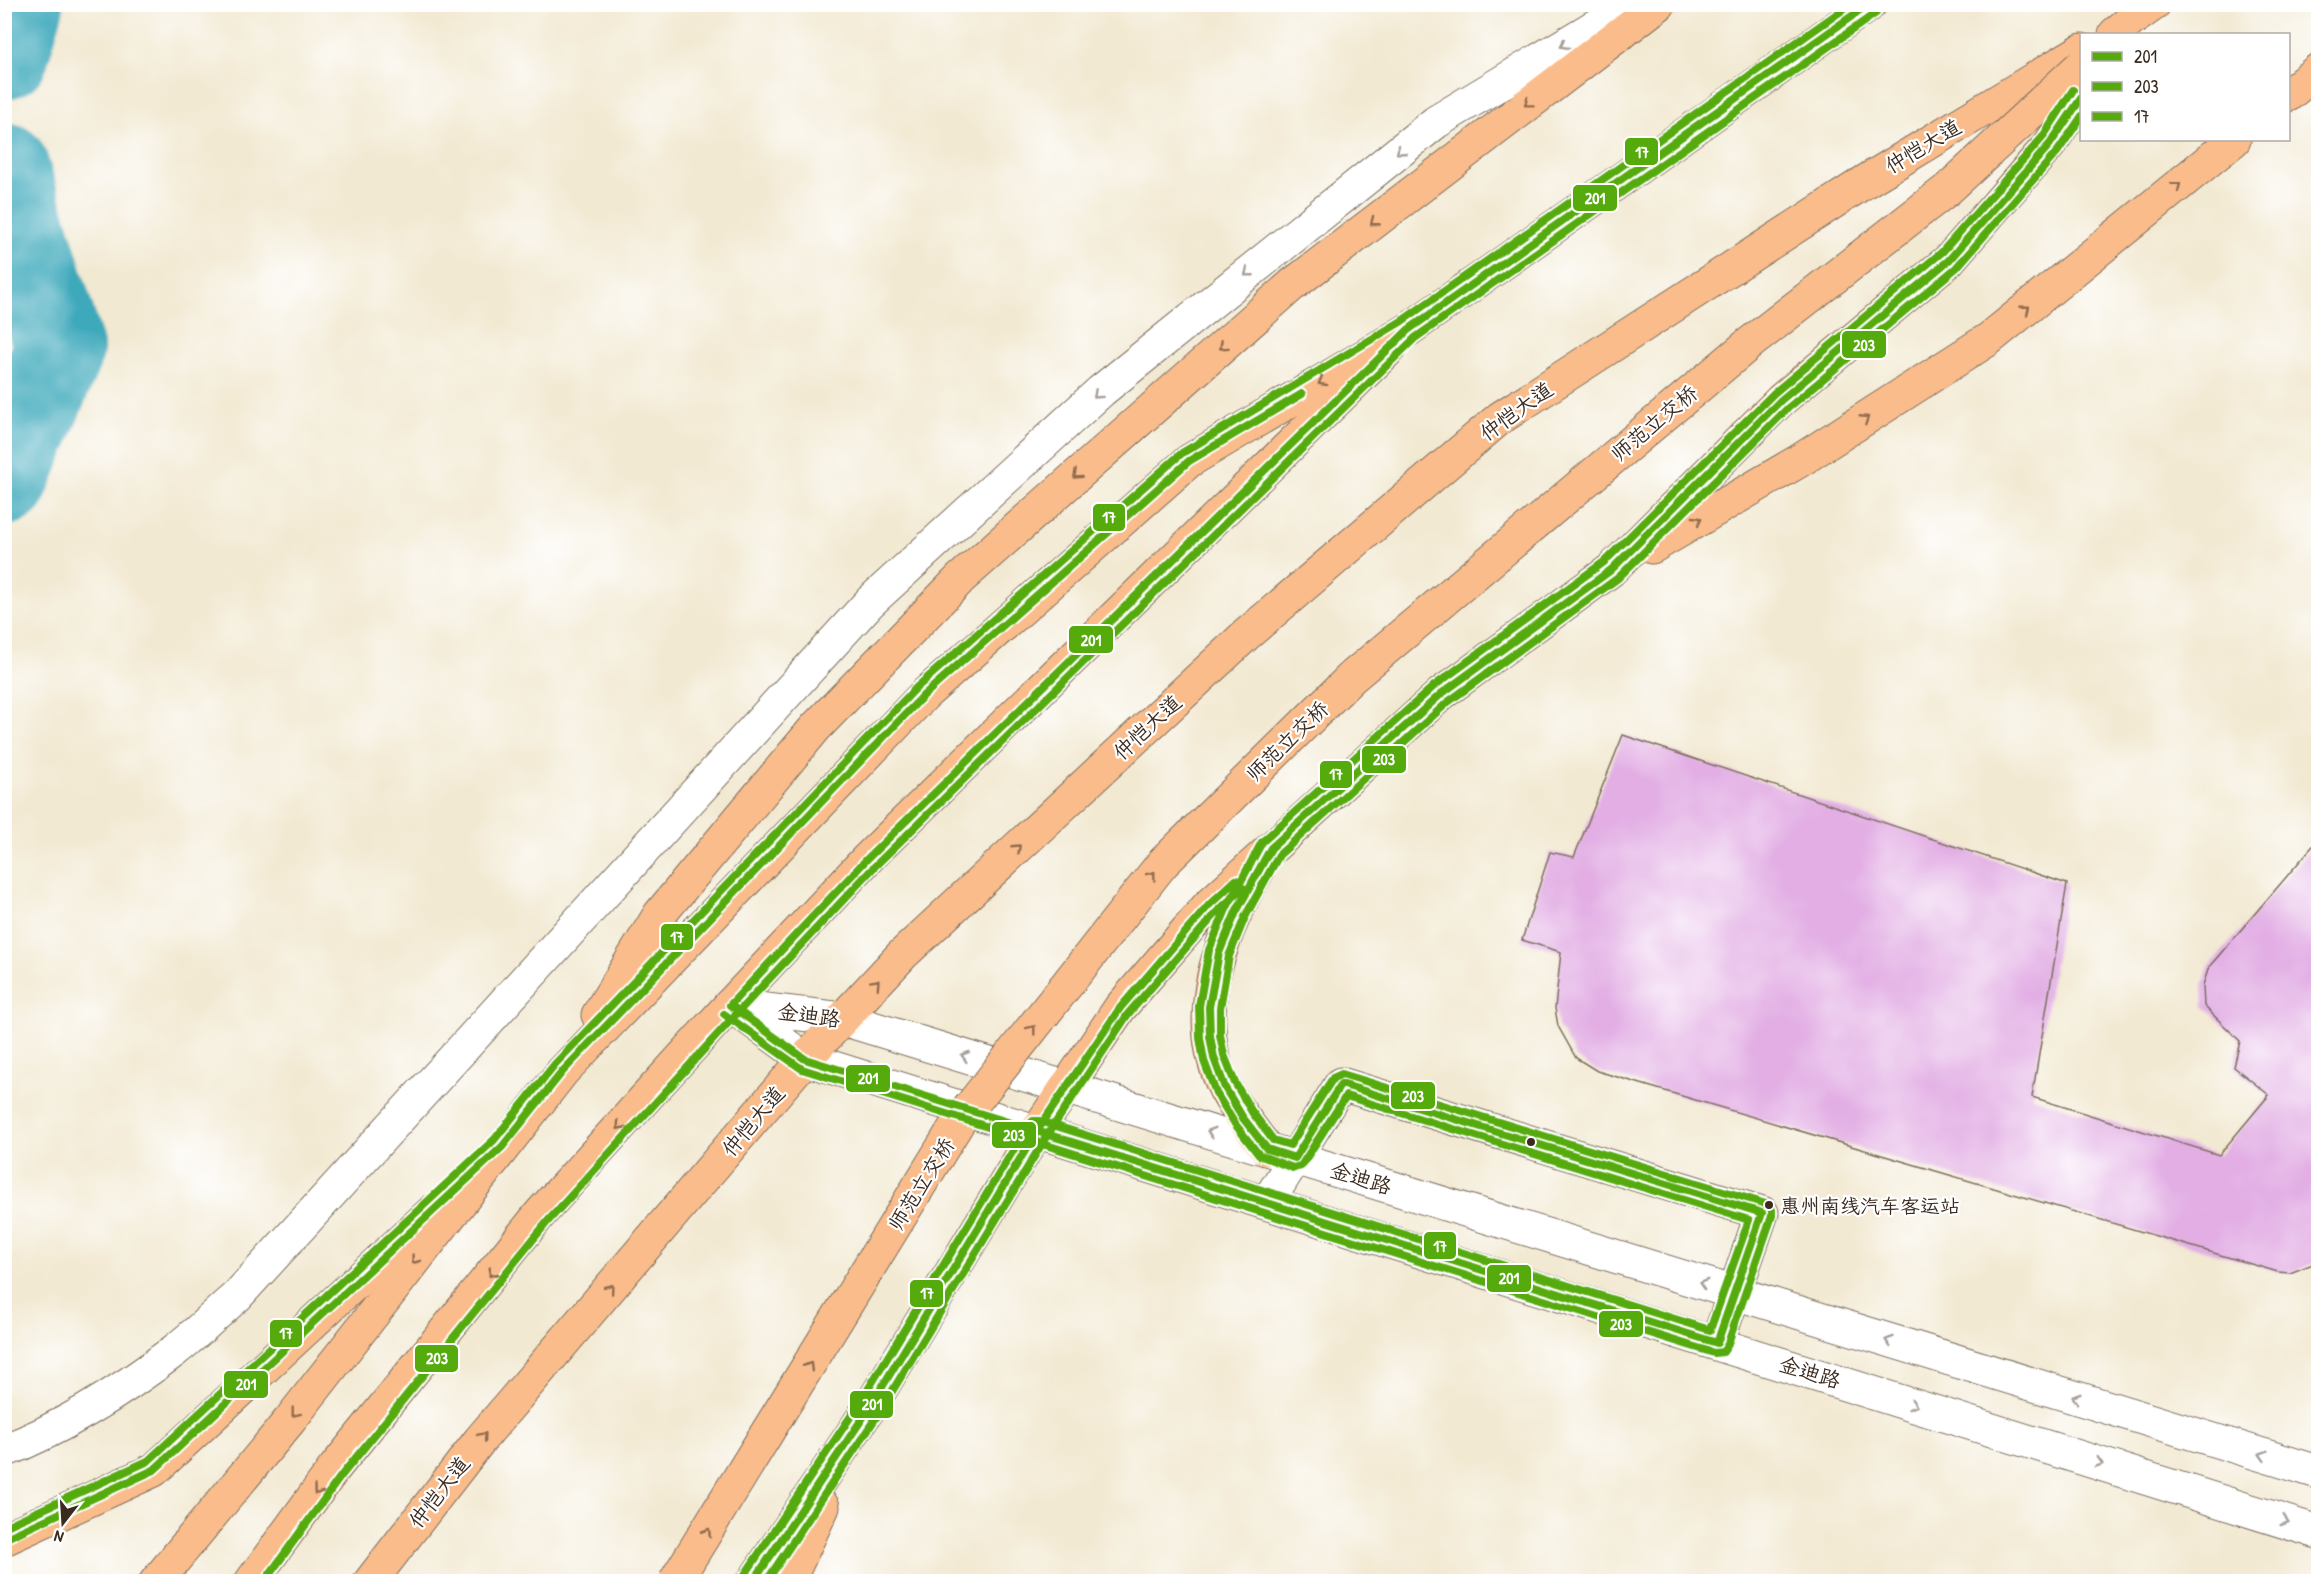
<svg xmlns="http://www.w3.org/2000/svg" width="2323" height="1586" viewBox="0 0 2323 1586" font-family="'Patrick Hand','LXGW WenKai TC',sans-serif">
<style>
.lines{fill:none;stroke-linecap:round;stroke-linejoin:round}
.river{stroke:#3ca9bb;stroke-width:90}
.building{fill:#e2aee4}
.minor-casing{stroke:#7b6d5d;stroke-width:35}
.major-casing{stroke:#7b6d5d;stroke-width:35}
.highway-casing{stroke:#7b6d5d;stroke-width:35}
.minor{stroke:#fff;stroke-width:33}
.major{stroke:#fabc8b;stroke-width:33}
.highway{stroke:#fabc8b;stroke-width:33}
.highway-bridge-casing{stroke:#7b6d5d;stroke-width:35;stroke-linecap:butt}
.highway-bridge{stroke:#fabc8b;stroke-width:33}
.bus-1-casing{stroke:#fff;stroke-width:12}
.bus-2-casing{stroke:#fff;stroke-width:12}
.bus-3-casing{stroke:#fff;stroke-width:12}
.bus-1{stroke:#55aa0c;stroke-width:8}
.bus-2{stroke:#55aa0c;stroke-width:8}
.bus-3{stroke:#55aa0c;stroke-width:8}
.oneway{stroke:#a79f9a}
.oneway2{stroke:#916c4f}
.bus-dot{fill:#3b2a1e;stroke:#fff;stroke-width:2}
.labels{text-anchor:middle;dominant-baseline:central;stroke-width:4.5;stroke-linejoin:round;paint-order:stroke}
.bus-label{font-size:20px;fill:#3b2a1e;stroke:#fff;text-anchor:start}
.street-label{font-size:21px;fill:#3b2a1e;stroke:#fff}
.line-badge{stroke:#fff;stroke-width:2}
.badge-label{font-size:16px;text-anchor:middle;font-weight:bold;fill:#fff}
</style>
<rect width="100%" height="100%" fill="#fff"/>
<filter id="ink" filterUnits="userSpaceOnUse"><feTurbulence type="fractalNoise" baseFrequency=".0167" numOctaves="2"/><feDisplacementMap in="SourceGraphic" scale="12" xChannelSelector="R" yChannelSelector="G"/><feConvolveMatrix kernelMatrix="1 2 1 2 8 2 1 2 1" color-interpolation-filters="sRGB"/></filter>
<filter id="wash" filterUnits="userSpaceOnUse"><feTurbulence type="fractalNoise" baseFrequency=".008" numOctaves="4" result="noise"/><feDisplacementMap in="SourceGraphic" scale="24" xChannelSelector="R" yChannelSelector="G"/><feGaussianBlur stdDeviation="1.35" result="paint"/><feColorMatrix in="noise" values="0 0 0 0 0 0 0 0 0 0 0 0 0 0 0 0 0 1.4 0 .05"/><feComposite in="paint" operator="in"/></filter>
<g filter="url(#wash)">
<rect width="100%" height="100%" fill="#f2e9d2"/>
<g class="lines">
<g class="river">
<polyline points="4,54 19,4"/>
<polyline points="4,167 59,348 4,481"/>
</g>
</g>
<g id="blocks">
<polygon class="building" points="1623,735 2067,884 2032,1097 2219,1155 2269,1095 2234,1067 2240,1041 2204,1006 2203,985 2209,967 2318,840 2318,1262 2290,1273 2278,1272 1597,1071 1576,1058 1558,1026 1555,1008 1561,952 1522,940 1550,852 1574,857"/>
</g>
</g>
<g filter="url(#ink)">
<use href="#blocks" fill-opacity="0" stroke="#7b6d5d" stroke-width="1.5"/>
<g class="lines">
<defs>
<g id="minor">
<polyline points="730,1005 805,1059 2318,1532"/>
<polyline points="733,1006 843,1019 2318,1472"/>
<polyline points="1267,1203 1341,1084 1762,1213 1717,1343"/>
<path d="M4 1451C65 1427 123 1390 174 1351 196 1334 216 1314 237 1296L870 602 1101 391 1436 122 1632 4"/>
</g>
<g id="major">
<polyline points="2288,95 2318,70"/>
<polyline points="1652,547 1799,461 1989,339 2234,140"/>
<path d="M1258 870C1220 934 1189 1017 1225 1089 1237 1111 1252 1130 1267 1149"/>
<polyline points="251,1582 333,1470 540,1214 730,1005 867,859 1390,348"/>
<polyline points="370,1582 480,1440 805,1059 902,955 1247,634 1500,418 1866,181 2082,50"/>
<polyline points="753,1582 870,1407 1037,1131 1120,1008 1209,905 1441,694 1611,570 1781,400 1949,260 2050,144 2082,96"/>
<polyline points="788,1582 823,1507"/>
</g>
<g id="highway">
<polyline points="2115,34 2130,21 2154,4"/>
<polyline points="598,1015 660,914 816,727 961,578 1292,285 1659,4"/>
<polyline points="4,1539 154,1470 433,1211"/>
<polyline points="156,1582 290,1420 563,1071 924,695 1189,461 1408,330 1870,4"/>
</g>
</defs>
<use href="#minor" class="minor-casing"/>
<use href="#major" class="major-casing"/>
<use href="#highway" class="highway-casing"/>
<use href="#minor" class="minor"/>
<use href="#major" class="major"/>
<use href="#highway" class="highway"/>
<defs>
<polyline id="highway-bridge" points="675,1582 959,1121 1162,864 1352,677 1750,343 1948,189 2082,65"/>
</defs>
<use href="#highway-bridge" class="highway-bridge-casing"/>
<use href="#highway-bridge" class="highway-bridge"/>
<defs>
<g id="bus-1">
<polyline points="1869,4 1408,330 867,859 730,1005 805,1059 1717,1343 1762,1213 1341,1084 1295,1158 1267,1149 1243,1118 1225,1088 1214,1058 1210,1036 1209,1007 1219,953 1236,912 1271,848 1441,694 1611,570 1781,400 1949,260 2050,144 2082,97"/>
<polyline points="4,1539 154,1470 502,1147 563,1071 924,695 1189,461 1302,394"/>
<polyline points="753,1582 870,1407 1037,1131 1120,1008 1209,905 1236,880"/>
</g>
<g id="bus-2">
<polyline points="724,1014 802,1069 1714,1353 1723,1352 1727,1346 1772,1216 1772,1210 1769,1205 1342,1074 1333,1078 1290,1145 1273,1140 1252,1112 1235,1083 1224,1055 1220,1035 1220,1008 1229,956 1245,917 1279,855 1448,702 1618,578 1788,408 1956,268 2058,151 2082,116"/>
<polyline points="264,1582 341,1476 548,1221 738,1012 875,866 1415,338 1876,13"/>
<polyline points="766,1582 879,1413 1046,1137 1128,1014 1217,912 1243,888"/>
</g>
<g id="bus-3">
<polyline points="4,1527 148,1461 494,1140 555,1064 916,688 1182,453 1402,321 1851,4"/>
<polyline points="744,1576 861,1401 1028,1126 1033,1121 1040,1121 1710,1330 1749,1220 1346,1096 1301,1166 1293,1168 1259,1155 1235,1124 1216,1093 1204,1061 1200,1038 1199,1006 1209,950 1227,907 1262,842 1434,686 1604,562 1774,393 1942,252 2042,138 2073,90"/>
</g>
</defs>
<use href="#bus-1" class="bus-1-casing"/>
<use href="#bus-2" class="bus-2-casing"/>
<use href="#bus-3" class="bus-3-casing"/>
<use href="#bus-1" class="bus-1"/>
<use href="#bus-2" class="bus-2"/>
<use href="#bus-3" class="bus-3"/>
</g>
<defs><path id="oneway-chevron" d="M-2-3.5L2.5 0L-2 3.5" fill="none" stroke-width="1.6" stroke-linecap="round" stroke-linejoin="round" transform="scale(1.5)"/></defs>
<g class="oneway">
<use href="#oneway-chevron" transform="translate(1564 45) rotate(149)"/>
<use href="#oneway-chevron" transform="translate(1400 151) rotate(141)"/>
<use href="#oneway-chevron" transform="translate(1248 273) rotate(141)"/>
<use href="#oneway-chevron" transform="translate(1097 395) rotate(138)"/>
<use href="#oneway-chevron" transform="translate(965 1056) rotate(-163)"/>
<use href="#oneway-chevron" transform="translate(1211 1132) rotate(-163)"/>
<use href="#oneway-chevron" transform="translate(1703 1284) rotate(-163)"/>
<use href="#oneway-chevron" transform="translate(1889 1341) rotate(-163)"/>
<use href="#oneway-chevron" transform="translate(2076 1398) rotate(-163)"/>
<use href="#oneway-chevron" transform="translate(1913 1405) rotate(17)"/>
<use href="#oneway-chevron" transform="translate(2263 1455) rotate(-163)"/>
<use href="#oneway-chevron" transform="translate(2099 1463) rotate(17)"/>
<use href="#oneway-chevron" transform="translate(2285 1521) rotate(17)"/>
</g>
<g class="oneway2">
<use href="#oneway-chevron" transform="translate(1528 103) rotate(143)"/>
<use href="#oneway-chevron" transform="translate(2177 186) rotate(-39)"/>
<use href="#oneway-chevron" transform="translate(1374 222) rotate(142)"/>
<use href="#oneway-chevron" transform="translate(2026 309) rotate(-39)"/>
<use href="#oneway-chevron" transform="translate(1223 346) rotate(138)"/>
<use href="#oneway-chevron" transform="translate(1322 382) rotate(149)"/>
<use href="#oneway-chevron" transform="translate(1865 419) rotate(-33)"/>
<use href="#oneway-chevron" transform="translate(1077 475) rotate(138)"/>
<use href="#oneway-chevron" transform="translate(1698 520) rotate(-30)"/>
<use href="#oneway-chevron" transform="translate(1017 848) rotate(-43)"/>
<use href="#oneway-chevron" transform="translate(1152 875) rotate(-52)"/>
<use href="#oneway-chevron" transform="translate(876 983) rotate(-47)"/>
<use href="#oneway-chevron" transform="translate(1032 1029) rotate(-52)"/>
<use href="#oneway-chevron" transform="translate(620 1126) rotate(132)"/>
<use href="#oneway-chevron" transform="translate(415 1260) rotate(127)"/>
<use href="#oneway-chevron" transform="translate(492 1273) rotate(129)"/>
<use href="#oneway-chevron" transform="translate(610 1288) rotate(-50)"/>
<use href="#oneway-chevron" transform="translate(809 1366) rotate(-58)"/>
<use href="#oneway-chevron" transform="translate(295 1413) rotate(128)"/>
<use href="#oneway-chevron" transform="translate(483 1436) rotate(-50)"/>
<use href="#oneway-chevron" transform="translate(317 1491) rotate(126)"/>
<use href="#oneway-chevron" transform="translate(707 1532) rotate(-58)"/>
</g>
</g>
<g class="bus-dot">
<circle cx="1531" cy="1142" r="5"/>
<circle cx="1769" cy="1205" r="5"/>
</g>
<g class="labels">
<g class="bus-label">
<text x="1780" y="1205">惠州南线汽车客运站</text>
</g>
<g class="street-label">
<text transform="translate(1923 146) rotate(-31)">仲恺大道</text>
<text transform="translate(1516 411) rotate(-36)">仲恺大道</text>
<text transform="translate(1654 423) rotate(-40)">师范立交桥</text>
<text transform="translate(1147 727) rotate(-43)">仲恺大道</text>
<text transform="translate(1287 741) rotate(-44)">师范立交桥</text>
<text transform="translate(809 1015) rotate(8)">金迪路</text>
<text transform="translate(753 1121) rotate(-50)">仲恺大道</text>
<text transform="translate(1361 1178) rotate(17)">金迪路</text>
<text transform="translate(921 1184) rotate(-58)">师范立交桥</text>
<text transform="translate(1810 1372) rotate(17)">金迪路</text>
<text transform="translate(439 1492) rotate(-52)">仲恺大道</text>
</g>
</g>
<g class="line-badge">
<rect x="1624" y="137" width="35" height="29" rx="6" fill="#55aa0c"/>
<rect x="1572" y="184" width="46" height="28" rx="6" fill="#55aa0c"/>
<rect x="1841" y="330" width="46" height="29" rx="6" fill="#55aa0c"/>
<rect x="1092" y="503" width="34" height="29" rx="6" fill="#55aa0c"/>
<rect x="1068" y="625" width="46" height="29" rx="6" fill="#55aa0c"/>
<rect x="1361" y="745" width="46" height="29" rx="6" fill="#55aa0c"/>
<rect x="1319" y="760" width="34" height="29" rx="6" fill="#55aa0c"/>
<rect x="660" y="923" width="34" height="28" rx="6" fill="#55aa0c"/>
<rect x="845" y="1064" width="46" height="29" rx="6" fill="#55aa0c"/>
<rect x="1390" y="1081" width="46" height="29" rx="6" fill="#55aa0c"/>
<rect x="991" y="1121" width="46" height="28" rx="6" fill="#55aa0c"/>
<rect x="1423" y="1231" width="34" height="29" rx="6" fill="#55aa0c"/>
<rect x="1486" y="1264" width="46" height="29" rx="6" fill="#55aa0c"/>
<rect x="909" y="1279" width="35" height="29" rx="6" fill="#55aa0c"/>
<rect x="1598" y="1310" width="46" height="28" rx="6" fill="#55aa0c"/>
<rect x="269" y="1319" width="34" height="29" rx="6" fill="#55aa0c"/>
<rect x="414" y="1344" width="45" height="29" rx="6" fill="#55aa0c"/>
<rect x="223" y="1370" width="46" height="29" rx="6" fill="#55aa0c"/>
<rect x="849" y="1390" width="45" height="29" rx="6" fill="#55aa0c"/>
</g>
<g class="badge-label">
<text x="1642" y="158">17</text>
<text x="1595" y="204">201</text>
<text x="1864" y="351">203</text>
<text x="1109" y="523">17</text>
<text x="1091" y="646">201</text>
<text x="1384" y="765">203</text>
<text x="1336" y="780">17</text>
<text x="677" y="943">17</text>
<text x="868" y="1084">201</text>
<text x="1413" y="1102">203</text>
<text x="1014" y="1141">203</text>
<text x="1440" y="1252">17</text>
<text x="1509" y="1284">201</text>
<text x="927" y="1299">17</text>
<text x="1621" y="1330">203</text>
<text x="286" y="1339">17</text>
<text x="437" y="1364">203</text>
<text x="246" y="1390">201</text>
<text x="872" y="1410">201</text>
</g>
<rect width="2323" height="1586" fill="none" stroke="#fff" stroke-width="24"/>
<rect x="2080" y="33" width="210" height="108" fill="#ffffff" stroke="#b1aaa5" stroke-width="1.5"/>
<rect x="2092" y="52" width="30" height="9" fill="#55aa0c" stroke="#b1aaa5" stroke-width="1.5"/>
<text x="2134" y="63" font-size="18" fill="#3b2a1e">201</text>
<rect x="2092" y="82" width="30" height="9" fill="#55aa0c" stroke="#b1aaa5" stroke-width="1.5"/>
<text x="2134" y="93" font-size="18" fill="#3b2a1e">203</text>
<rect x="2092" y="112" width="30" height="9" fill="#55aa0c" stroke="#b1aaa5" stroke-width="1.5"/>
<text x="2134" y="123" font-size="18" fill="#3b2a1e">17</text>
<g transform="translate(63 1523) rotate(197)" stroke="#ffffff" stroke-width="4.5" paint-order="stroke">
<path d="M0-4.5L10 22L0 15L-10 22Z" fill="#3b2a1e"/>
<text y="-9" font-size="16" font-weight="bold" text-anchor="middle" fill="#3b2a1e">N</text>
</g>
</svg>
